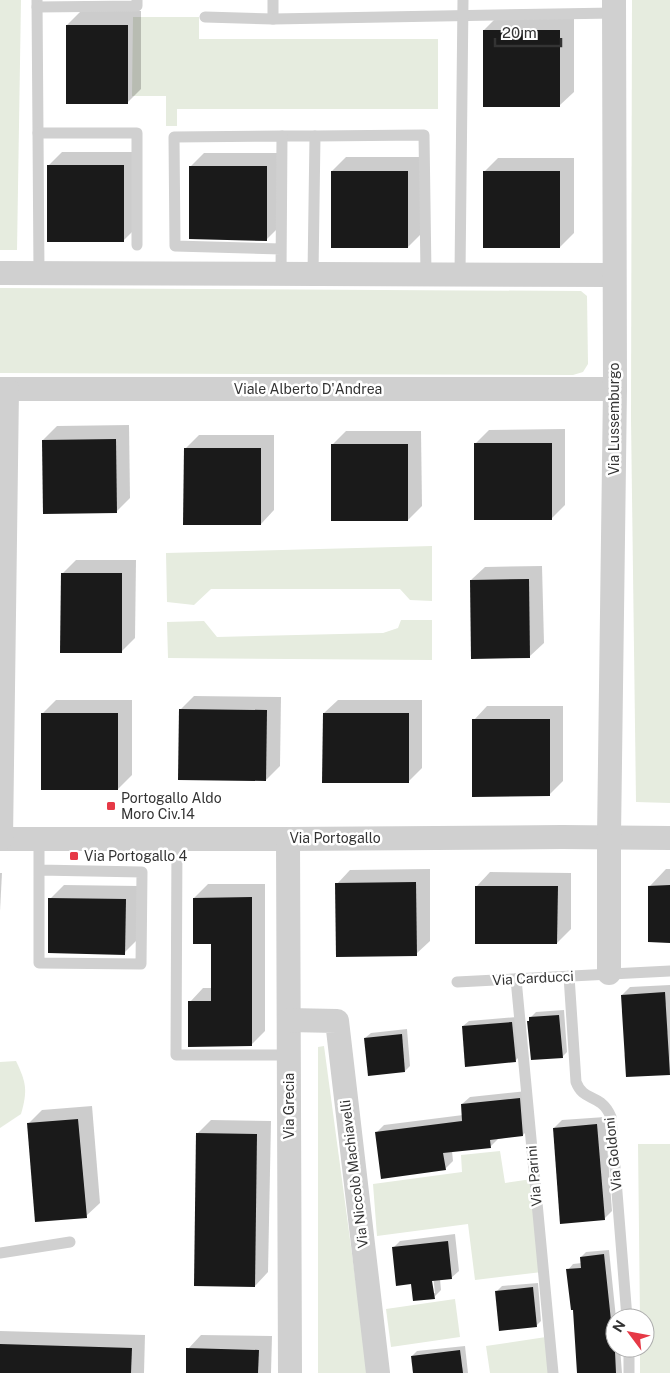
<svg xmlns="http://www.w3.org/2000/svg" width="670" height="1373" viewBox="0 0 670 1373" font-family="'Public Sans',sans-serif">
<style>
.green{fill:#e6ecdf}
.shadow{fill:#0003;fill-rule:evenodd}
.building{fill:#1a1a1a}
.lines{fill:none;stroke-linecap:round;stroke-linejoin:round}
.service{stroke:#d0d0d0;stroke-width:11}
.minor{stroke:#d0d0d0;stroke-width:24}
.poi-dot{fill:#e63946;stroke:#fff;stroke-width:2}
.labels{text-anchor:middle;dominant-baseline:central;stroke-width:5;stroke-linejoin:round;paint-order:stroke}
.street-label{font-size:14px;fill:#333;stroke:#fff}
.poi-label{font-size:14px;fill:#333;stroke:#fff;text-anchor:start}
</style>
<rect width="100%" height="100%" fill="#fff"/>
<g class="green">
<polygon points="0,0 21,0 17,250 0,250"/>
<polygon points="632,0 670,0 670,803 636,802 631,419"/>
<polygon points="133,17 199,17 199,39 438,39 438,109 177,109 177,126 166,126 166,96 132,96"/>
<polygon points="0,288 581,291 587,296 588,364 583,372 573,375 0,373"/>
<polygon points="432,546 432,601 410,600 400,589 211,589 194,605 167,602 166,553"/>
<polygon points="401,620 432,620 432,660 168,658 167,622 204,621 217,637 383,633 398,628"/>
<polygon points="324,1046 368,1373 318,1373 318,1047"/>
<path d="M16 1061C26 1082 28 1090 21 1114L0 1128V1062Z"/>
<polygon points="638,1144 670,1144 670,1373 640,1373 640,1348 645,1348 645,1318 640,1318"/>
<polygon points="500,1151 505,1183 532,1179 542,1272 475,1280 468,1224 377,1236 373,1184 462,1172 461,1155"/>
<polygon points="455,1299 460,1337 391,1347 386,1309"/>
<polygon points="546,1337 550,1373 490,1373 486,1346"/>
</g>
<g class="shadow">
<polygon points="81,11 141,11 141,89 127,103 67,25"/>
<polygon points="498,16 574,16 574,92 560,105 484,30"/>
<polygon points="62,152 137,152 137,227 123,241 48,166"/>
<polygon points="204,153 280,153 280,226 266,240 190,167"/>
<polygon points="346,157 422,157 422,233 408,247 332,171"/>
<polygon points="498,158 574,158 574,233 560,247 484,172"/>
<polygon points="129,425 130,498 116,512 43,440 57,426"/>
<polygon points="565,429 565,505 551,519 476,443 489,430"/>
<polygon points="346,431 421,431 422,506 408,520 332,445"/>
<polygon points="199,435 274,435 274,510 261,524 185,449"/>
<polygon points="76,560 136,560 135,638 121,652 62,574"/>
<polygon points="542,566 544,643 530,656 471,580 485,567"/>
<polygon points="194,696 281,697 280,766 266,780 181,709"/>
<polygon points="56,700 132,700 132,775 118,789 42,714"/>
<polygon points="338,700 422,700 422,768 408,782 324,713"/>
<polygon points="487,706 563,706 563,781 549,795 474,720"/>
<polygon points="430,869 430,941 416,954 337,884 350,870"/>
<polygon points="666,869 670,869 670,941 650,886"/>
<polygon points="490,872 571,873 571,929 557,943 477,886"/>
<polygon points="0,873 2,873 0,911"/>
<polygon points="208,884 265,884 265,1031 251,1045 190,1002 203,988 212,988 212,943 194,898"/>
<polygon points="64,885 139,886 138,939 124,953 50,899"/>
<polygon points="670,985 670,1073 669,1073 622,995 630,987"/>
<polygon points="564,1010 567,1052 562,1057 531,1019 530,1018 536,1012"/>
<polygon points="517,1017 521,1055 516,1060 463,1026 469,1021"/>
<polygon points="407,1029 410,1066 405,1071 365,1038 371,1033"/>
<polygon points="527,1091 531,1127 523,1135 498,1139 490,1147 452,1151 453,1161 445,1169 376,1133 384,1125 463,1115 462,1104 470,1097"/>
<polygon points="92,1106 100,1203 86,1216 28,1124 42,1110"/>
<polygon points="605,1117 612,1211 604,1219 554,1128 562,1120"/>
<polygon points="211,1120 271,1121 268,1272 255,1286 197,1134"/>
<path d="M455 1234 459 1271 451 1278 440 1279 441 1290 434 1297 412 1283 393 1248 400 1241ZM430 1275H433L435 1293H433Z"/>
<polygon points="609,1250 616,1318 615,1318 615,1348 620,1348 622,1373 578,1373 574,1309 568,1270 573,1264 582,1263 581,1257 586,1252"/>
<polygon points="538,1283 541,1321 536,1326 497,1291 502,1286"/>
<polygon points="0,1331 145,1335 144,1373 0,1373"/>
<polygon points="201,1335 272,1336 271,1373 187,1373 188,1349"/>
<polygon points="465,1346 468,1373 414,1373 412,1356 417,1351"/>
</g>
<g class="building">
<rect x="66" y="25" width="62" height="79"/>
<rect x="483" y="30" width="77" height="77"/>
<rect x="47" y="165" width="77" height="77"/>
<polygon points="189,166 267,166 267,241 189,239"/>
<rect x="331" y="171" width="77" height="77"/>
<rect x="483" y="171" width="77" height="77"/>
<polygon points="116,439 117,513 43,514 42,440"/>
<rect x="474" y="443" width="78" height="77"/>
<rect x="331" y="444" width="77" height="77"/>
<polygon points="184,448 261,448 261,525 183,525"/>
<polygon points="61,573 122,573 122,653 60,653"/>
<polygon points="529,579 530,658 471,659 470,580"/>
<polygon points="179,709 267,710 266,781 178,780"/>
<rect x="41" y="713" width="77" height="77"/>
<polygon points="323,713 409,713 409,783 322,783"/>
<polygon points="472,719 550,719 550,796 472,797"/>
<polygon points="416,882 417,956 336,957 335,883"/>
<polygon points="670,885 670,943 648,942 648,886"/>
<polygon points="475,886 558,886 557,944 475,944"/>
<polygon points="252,897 252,1046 188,1047 188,1001 211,1001 211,944 193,944 193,898"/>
<polygon points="48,898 126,899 125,955 48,953"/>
<polygon points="665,992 670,1075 626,1077 621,995"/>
<polygon points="559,1015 563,1058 531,1060 527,1021 529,1021 529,1017"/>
<polygon points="512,1022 516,1062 465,1067 462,1026"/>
<polygon points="402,1034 405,1072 368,1076 364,1038"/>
<polygon points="520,1098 523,1136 490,1140 491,1148 443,1153 446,1170 381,1179 375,1132 462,1121 461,1104"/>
<polygon points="78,1119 87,1218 35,1222 27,1123"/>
<polygon points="597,1124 605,1220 560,1224 553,1128"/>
<polygon points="196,1133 257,1134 255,1287 194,1286"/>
<polygon points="448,1241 452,1279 432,1281 435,1299 413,1301 411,1284 396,1286 392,1247"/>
<polygon points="604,1254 612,1330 614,1330 616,1373 577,1373 573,1310 571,1310 566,1269 581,1268 580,1257"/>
<polygon points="533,1287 537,1327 499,1331 495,1291"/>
<polygon points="0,1344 132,1348 131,1373 0,1373"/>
<polygon points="186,1348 259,1350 258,1373 186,1373"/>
<polygon points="460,1350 463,1373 413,1373 411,1356"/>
</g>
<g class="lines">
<g class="service">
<polyline points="37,0 38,133"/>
<polyline points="273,0 273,19"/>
<polyline points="37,7 137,6 137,0"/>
<polyline points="205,17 273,19 614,13"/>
<polyline points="282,136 315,136"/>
<polyline points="281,249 175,246 174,137 282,136 281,274"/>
<polyline points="39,273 38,133 137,133 137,245"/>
<polyline points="313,274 315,136 424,135 426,274"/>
<polyline points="460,274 463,0"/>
<polyline points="177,839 176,1055 289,1055"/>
<polyline points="39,870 142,872 141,964 39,963 39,839"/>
<path d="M569 976 576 1082C582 1097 590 1095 601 1103 606 1107 609 1112 611 1117L627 1318"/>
<polyline points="516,979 553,1373"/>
<polyline points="457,982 670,971"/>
<polyline points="0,1253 70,1242"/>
<polyline points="629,1348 629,1373"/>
</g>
<g class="minor">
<polyline points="0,273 614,275"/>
<polyline points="0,389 615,389"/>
<polyline points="0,839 288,839 562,837 670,838"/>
<polyline points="1,839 7,389"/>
<polyline points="288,839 290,1373"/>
<polyline points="609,973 609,837 615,389 614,0"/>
<polyline points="289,1020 337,1021 378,1373"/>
</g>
</g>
<g class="poi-dot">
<rect x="106" y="801" width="10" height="10" rx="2.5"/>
<rect x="69" y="851" width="10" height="10" rx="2.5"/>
</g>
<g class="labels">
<g class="street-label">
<text x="308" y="389">Viale Alberto D'Andrea</text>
<text transform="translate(614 419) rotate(-90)">Via Lussemburgo</text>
<text x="335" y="838">Via Portogallo</text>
<text transform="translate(533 978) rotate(-3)">Via Carducci</text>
<text transform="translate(289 1106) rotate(-90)">Via Grecia</text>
<text transform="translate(613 1154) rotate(-96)">Via Goldoni</text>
<text transform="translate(354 1174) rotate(-97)">Via Niccolò Machiavelli</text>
<text transform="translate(534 1176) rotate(-95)">Via Parini</text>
</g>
<g class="poi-label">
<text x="121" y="798">Portogallo Aldo<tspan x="121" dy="16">Moro Civ.14</tspan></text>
<text x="84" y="856">Via Portogallo 4</text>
</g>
</g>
<g transform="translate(630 1333) rotate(302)"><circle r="24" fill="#ffffff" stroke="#adadad"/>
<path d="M0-4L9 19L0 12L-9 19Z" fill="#e63946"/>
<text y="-8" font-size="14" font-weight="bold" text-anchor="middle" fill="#333333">N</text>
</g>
<path d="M495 38v8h66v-8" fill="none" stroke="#333333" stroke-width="2.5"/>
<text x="502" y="38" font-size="15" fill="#333333" stroke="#ffffff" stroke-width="4" paint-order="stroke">20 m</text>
</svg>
